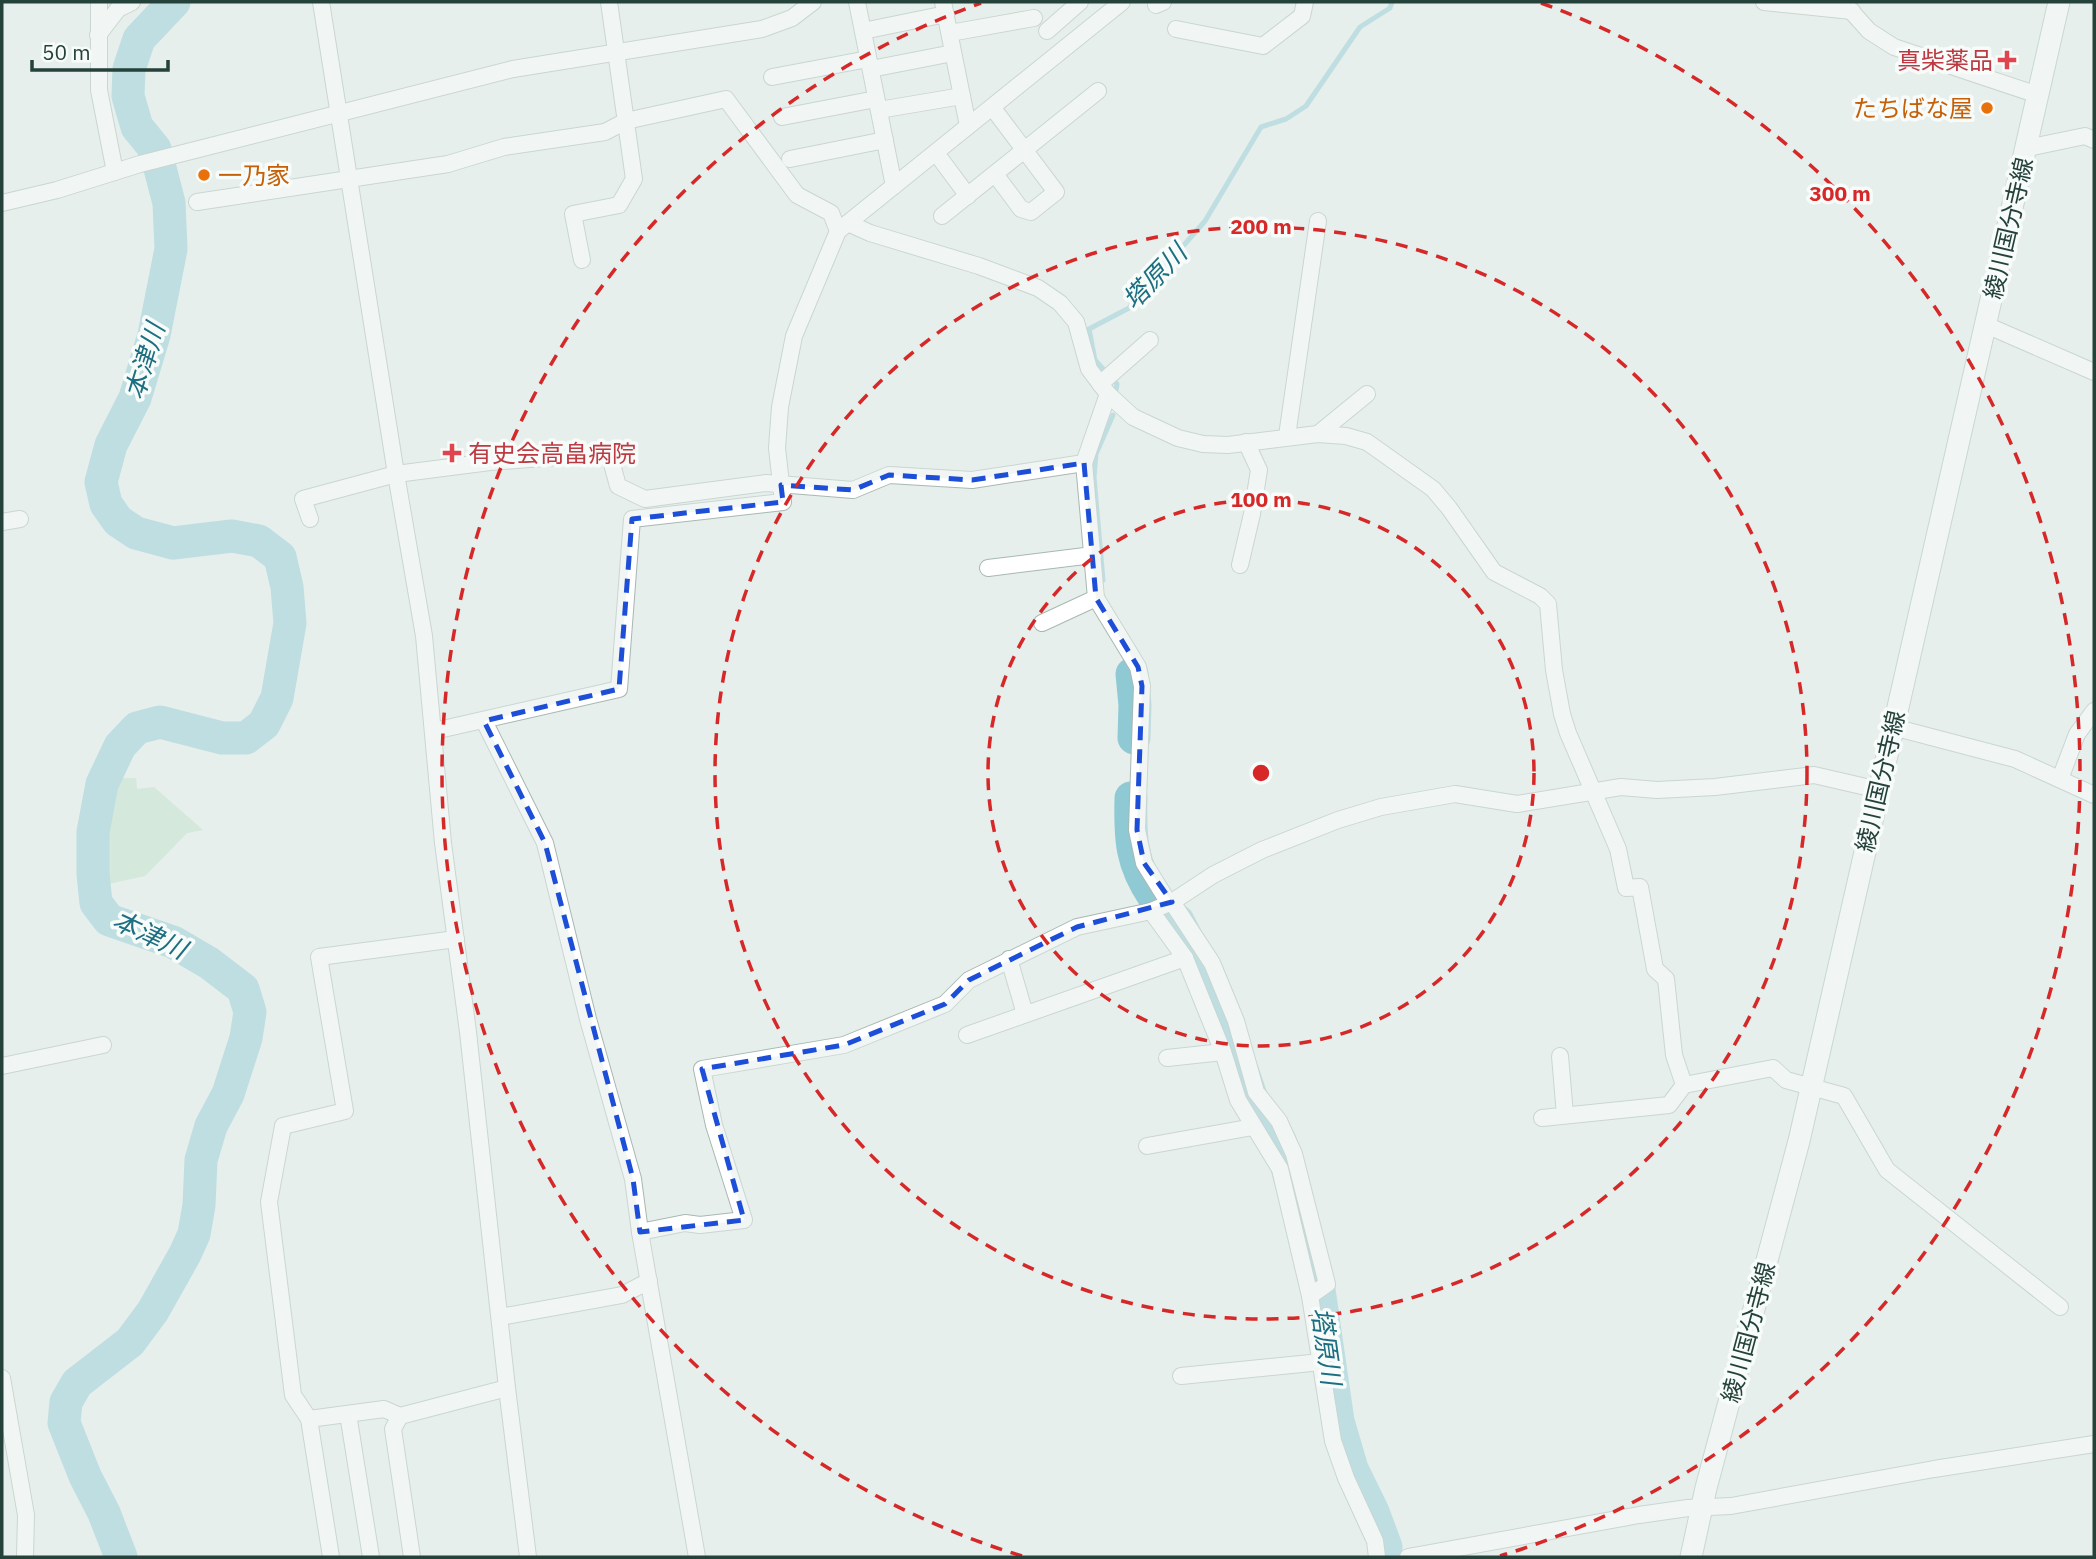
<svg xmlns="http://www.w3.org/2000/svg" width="2096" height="1559" viewBox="0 0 2096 1559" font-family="'IBM Plex Sans','Noto Sans JP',sans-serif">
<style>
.green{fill:#bfe0c8}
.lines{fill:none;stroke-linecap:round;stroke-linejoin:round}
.stream{stroke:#8ec9d4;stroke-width:5}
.river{stroke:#8ec9d4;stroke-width:33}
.street-casing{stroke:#a8b8b2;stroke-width:18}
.secondary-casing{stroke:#a4bbb3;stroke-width:23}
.street{stroke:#fff;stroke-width:16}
.secondary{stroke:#fff;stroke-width:21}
.marked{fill:none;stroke:#1d4ed8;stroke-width:5;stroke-dasharray:14 9;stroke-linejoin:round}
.ring{fill:none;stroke:#d62828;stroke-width:3.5;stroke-dasharray:12 9}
.health-dot{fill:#e0444e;stroke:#f7fbf9;stroke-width:2.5}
.food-dot{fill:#e8710a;stroke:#f7fbf9;stroke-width:2.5}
.labels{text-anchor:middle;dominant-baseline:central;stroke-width:7;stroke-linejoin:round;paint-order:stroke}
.health-label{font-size:24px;fill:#be3a42;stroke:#f7fbf9;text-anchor:end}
.food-label{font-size:24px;fill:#c56008;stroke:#f7fbf9;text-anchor:end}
.street-label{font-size:24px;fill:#24423a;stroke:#f7fbf9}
.water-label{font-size:26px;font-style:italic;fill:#1c6f80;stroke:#f7fbf9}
.centre{fill:#d62828;stroke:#f7fbf9;stroke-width:3.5}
.ring-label{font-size:21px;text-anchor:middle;font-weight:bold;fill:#d62828;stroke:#f7fbf9;stroke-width:7;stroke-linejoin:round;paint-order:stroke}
</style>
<rect width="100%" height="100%" fill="#e6efeb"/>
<polygon class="green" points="117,778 136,778 137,789 154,787 203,830 187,833 145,876 108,884 106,824"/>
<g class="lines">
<g class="stream">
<polyline points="1115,396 1117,384 1095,360 1089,329 1129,308 1205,221 1261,127 1286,119 1306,106 1360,27 1390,8 1392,2"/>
<polyline points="1103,580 1094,477 1096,454 1113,415"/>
</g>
<g class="river">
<polyline points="1132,674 1135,705 1134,738"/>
<path d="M1131 798C1130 839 1131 863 1154 897"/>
<polyline points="1178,921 1217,998 1252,1099 1267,1120"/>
<polyline points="1280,1141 1318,1283 1338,1421 1352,1469 1373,1512 1386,1547"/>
<polyline points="121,1557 104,1513 85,1476 64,1423 66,1402 77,1383 130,1342 153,1311 185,1254 194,1234 199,1205 201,1160 211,1126 228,1094 246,1038 250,1012 243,989 209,963 173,942 109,920 96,903 93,874 93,832 102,784 120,746 137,728 160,722 222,738 246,738 264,724 277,698 290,623 287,587 280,557 259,541 232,536 173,543 136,533 118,521 106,504 101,482 111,445 135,398 154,335 171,249 169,203 155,149 137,127 128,96 129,69 139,39 174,2"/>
</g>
<defs>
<g id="street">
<polyline points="99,2 99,90 115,172"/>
<polyline points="321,2 396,474 424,636 443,843 468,1032 507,1388 528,1557"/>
<polyline points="857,2 894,186"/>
<polyline points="943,2 968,126"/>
<polyline points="1764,2 1852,11"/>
<polyline points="1843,2 1869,31 1894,47 2038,95"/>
<polyline points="1156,5 1163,2"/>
<polyline points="1176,29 1263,46 1302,16 1305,2"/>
<polyline points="863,31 946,14"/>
<polyline points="1047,31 1080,2"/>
<polyline points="950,33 1034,18"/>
<polyline points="98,35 118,9 132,2"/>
<polyline points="871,69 953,53"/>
<polyline points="772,77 868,59"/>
<polyline points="992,107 1056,192 1031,212 1021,209 995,174"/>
<polyline points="879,110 962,96"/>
<polyline points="782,117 876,99"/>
<polyline points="2027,148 2085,136 2094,140"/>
<polyline points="936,153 968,196"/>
<polyline points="790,159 885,140"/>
<polyline points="197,202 448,164 504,147 605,132 626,121 726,99 797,195 831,213 838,231"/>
<polyline points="2,203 57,190 140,164 513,69 762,29 792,18 813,2"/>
<polyline points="942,216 1098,91"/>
<polyline points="848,223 870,233 979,266 1038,288 1060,303 1076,322 1089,369 1108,394 1133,417 1178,438 1203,444 1228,445 1318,434 1346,436 1367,442 1433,489 1449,508 1494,572 1540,596 1548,604 1554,670 1562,714 1568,733 1618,849 1626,888 1640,887 1655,969 1666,979 1674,1055 1684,1085"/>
<polyline points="582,260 573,214 619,205 634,179 609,2"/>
<polyline points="1986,325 2094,372"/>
<polyline points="1100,384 1150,340"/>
<polyline points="1108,394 1084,463 1096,598 1138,667 1142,686 1137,830 1144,863 1167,900 1172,902 1212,963 1236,1021 1256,1092 1279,1121 1294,1154 1327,1284 1310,1296 1333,1441 1346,1478 1375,1541 1377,1557"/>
<polyline points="1318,434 1367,394"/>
<polyline points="1287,436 1318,221"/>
<polyline points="310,519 303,499 396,474 490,462 609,453 618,486 645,499 766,483 853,490 889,475 972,480 1084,463"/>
<polyline points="2,522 20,519"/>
<polyline points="1240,565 1252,514 1259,470 1246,442"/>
<polyline points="988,568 1093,555"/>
<polyline points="1042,623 1096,598"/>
<polyline points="484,721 545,843 588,1019 633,1179 640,1232"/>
<polyline points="1893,727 2015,759 2094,795"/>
<polyline points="434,731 619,689 632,519 783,502 777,448 780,407 794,336 838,231 1122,2"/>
<polyline points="2060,779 2077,734 2094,711"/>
<polyline points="1151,911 1185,958 1223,1052 1238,1100 1280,1169 1310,1296"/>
<polyline points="1009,959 1025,1014"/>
<polyline points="967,1035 1185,958"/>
<polyline points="1560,1056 1565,1115"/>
<polyline points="1167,1058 1223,1052"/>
<polyline points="2,1066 103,1045"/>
<polyline points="1542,1118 1669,1105 1684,1085 1773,1068 1786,1080 1844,1096 1887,1170 2060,1307"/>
<polyline points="1147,1146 1253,1127"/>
<polyline points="500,1317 622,1295 649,1281"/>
<polyline points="1181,1376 1321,1362"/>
<polyline points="2,1378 26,1515 25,1557"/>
<polyline points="348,1414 371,1557"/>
<polyline points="309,1419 384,1409 400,1416"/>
<polyline points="331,1557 309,1419 293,1395 269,1202 283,1126 345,1111 319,957 456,939"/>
<polyline points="412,1557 393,1429 400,1416 507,1388"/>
<polyline points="697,1557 640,1232 685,1223 700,1225 744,1220 714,1125 702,1069 844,1045 945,1004 969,980 1077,927 1151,911 1172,902 1213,875 1262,850 1338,820 1381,807 1455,794 1517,804 1621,787 1657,790 1715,787 1814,775 1879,790"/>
<polyline points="1408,1557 1639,1515 1688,1508 1731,1506 1934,1469 2094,1444"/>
</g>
<polyline id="secondary" points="1691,1557 1706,1488 1799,1141 2059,2"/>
</defs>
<use href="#street" class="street-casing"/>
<use href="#secondary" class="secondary-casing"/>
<use href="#street" class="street"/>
<use href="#secondary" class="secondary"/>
</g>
<path d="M0 0H2096V1559H0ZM1084 463 1096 598 1138 667 1142 686 1137 830 1144 863 1172 902 1077 927 969 980 945 1004 844 1045 702 1069 744 1220 640 1232 633 1179 545 843 484 721 619 689 632 519 783 502 781 485 853 490 889 475 972 480Z" fill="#e6efeb" fill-opacity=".55" fill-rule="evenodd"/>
<path class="marked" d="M1084 463 1096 598 1138 667 1142 686 1137 830 1144 863 1172 902 1077 927 969 980 945 1004 844 1045 702 1069 744 1220 640 1232 633 1179 545 843 484 721 619 689 632 519 783 502 781 485 853 490 889 475 972 480Z"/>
<g class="ring">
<circle cx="1261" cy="773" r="273"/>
<circle cx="1261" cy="773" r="546"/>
<path d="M1022 1556A819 819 0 0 1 981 3M1541 3A819 819 0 0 1 1500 1556"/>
</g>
<g class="health-dot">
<path d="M2003.5 49.5h7v7h7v7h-7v7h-7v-7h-7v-7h7z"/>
<path d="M448.5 442.5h7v7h7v7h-7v7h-7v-7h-7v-7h7z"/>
</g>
<g class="food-dot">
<circle cx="1987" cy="108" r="7"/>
<circle cx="204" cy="175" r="7"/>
</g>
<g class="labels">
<g class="health-label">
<text x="1993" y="60">真柴薬品</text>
<text x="468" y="453" text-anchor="start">有史会高畠病院</text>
</g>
<g class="food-label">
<text x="1973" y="108">たちばな屋</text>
<text x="218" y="175" text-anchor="start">一乃家</text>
</g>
<g class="street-label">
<text transform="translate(2008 228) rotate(-77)">綾川国分寺線</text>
<text transform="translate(1880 781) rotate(-77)">綾川国分寺線</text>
<text transform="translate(1748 1332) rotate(-75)">綾川国分寺線</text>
</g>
<g class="water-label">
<text transform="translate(1154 276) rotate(-46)">塔原川</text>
<text transform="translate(144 361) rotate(-73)">本津川</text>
<text transform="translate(150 934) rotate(25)">本津川</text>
<text transform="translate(1327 1346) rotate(82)">塔原川</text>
</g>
</g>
<circle cx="1261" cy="773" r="10" class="centre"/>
<g class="ring-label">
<text x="1840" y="201">300 m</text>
<text x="1261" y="234">200 m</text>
<text x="1261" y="507">100 m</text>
</g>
<rect width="2096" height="1559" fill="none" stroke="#24423a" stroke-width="7"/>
<path d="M32 60v10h136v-10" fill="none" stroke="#24423a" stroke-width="3.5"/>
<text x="42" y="60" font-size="21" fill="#24423a" stroke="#f7fbf9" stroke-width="5" paint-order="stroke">50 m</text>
</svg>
